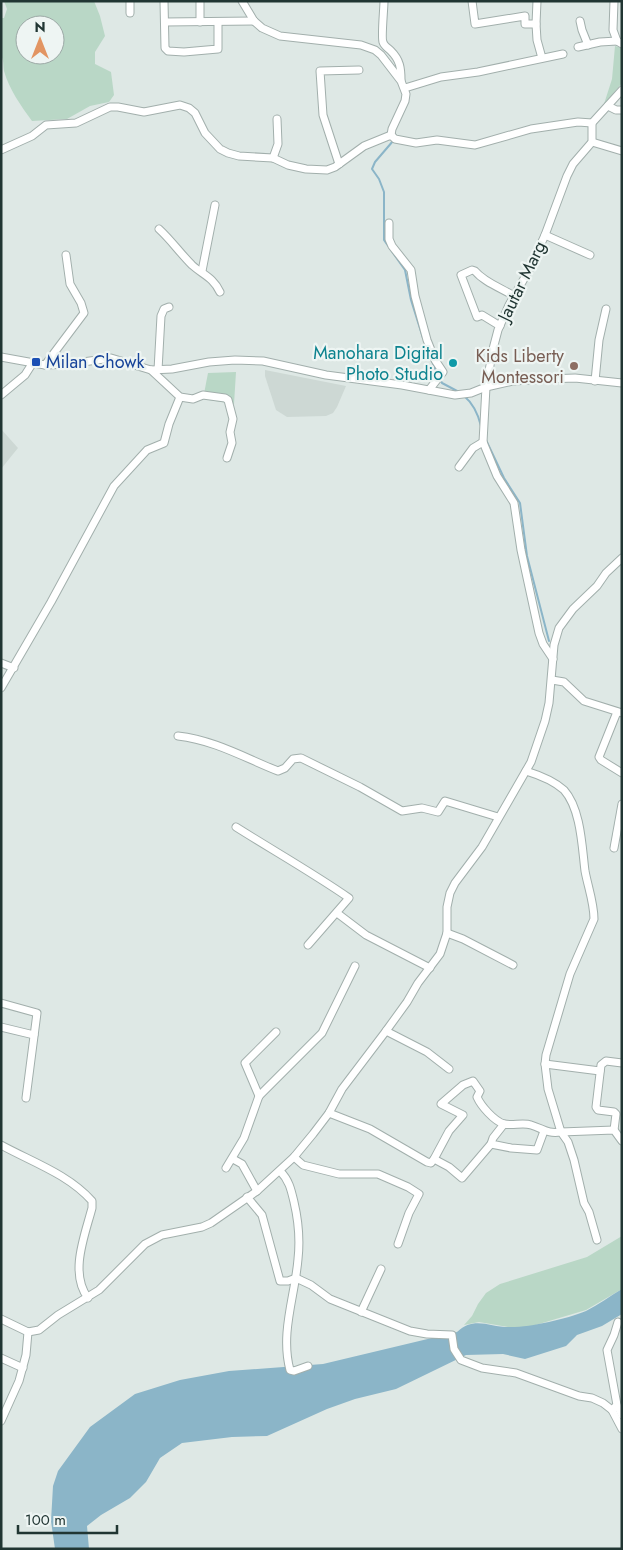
<svg xmlns="http://www.w3.org/2000/svg" width="623" height="1550" viewBox="0 0 623 1550" font-family="Jost,sans-serif">
<style>
.built{fill:#cdd8d4}
.green{fill:#b9d7c6;fill-rule:evenodd}
.water{fill:#8bb5c8}
.lines{fill:none;stroke-linecap:round;stroke-linejoin:round}
.stream{stroke:#8bb5c8;stroke-width:2}
.minor-casing{stroke:#a2afac;stroke-width:9}
.minor{stroke:#fff;stroke-width:7}
.transit-dot{fill:#1a4fb4;stroke:#eef5f3;stroke-width:2}
.culture-dot{fill:#0f9aa8;stroke:#eef5f3;stroke-width:2}
.education-dot{fill:#8d6e63;stroke:#eef5f3;stroke-width:2}
.labels{text-anchor:middle;dominant-baseline:central;stroke-width:4.5;stroke-linejoin:round;paint-order:stroke}
.street-label{font-size:18px;fill:#213633;stroke:#eef5f3}
.culture-label{font-size:18px;fill:#0d838f;stroke:#eef5f3;text-anchor:end}
.education-label{font-size:18px;fill:#785e54;stroke:#eef5f3;text-anchor:end}
.transit-label{font-size:18px;fill:#164399;stroke:#eef5f3;text-anchor:start}
</style>
<rect width="100%" height="100%" fill="#dee8e5"/>
<g class="built">
<polygon points="265,370 346,386 337,407 333,413 326,416 287,417 276,410 265,376"/>
<polygon points="1,429 18,448 1,469"/>
</g>
<g class="green">
<path d="M4 1H94L100 16 105 36 95 52V64L111 72 114 95 109 102 90 106 67 119 32 121C21 106 9 89 4 71 3 65 4 61 1 55V18H4L7 9ZM25 25H55V55H25Z"/>
<polygon points="615,46 622,48 622,83 604,104 612,79"/>
<polygon points="236,372 234,404 203,399 208,373"/>
<polygon points="622,1236 622,1289 586,1310 529,1327 508,1327 479,1322 464,1325 472,1316 478,1304 486,1293 500,1284 587,1257"/>
</g>
<path class="water" d="M622 1289V1314L602 1326 577 1335 566 1346 525 1359 503 1354 466 1355 396 1389 355 1399 327 1409 267 1436 232 1437 182 1443 160 1458 146 1482 130 1498 101 1515 87 1526 89 1549H55L51 1521 53 1486 58 1471 90 1427 135 1394 180 1380 229 1371 323 1364 457 1332C475 1315 490 1328 511 1327 532 1327 566 1319 586 1311 598 1305 610 1296 622 1289Z"/>
<g class="lines">
<g class="stream">
<polyline points="393,141 375,162 372,169 379,179 384,192 384,240 405,270 411,300 423,338"/>
<polyline points="425,345 438,375"/>
<polyline points="440,379 442,383 459,392"/>
<path d="M464 396C474 404 478 414 481 426"/>
<polyline points="486,440 504,478 520,503 527,556 549,641"/>
</g>
<defs>
<g id="minor">
<polyline points="130,1 130,13"/>
<polyline points="164,1 165,48 168,51 184,52 218,49 218,22"/>
<polyline points="200,1 200,22"/>
<polyline points="242,1 254,21 262,28 280,36 361,45 375,50 381,55 401,81 406,94 405,101 392,129 391,135"/>
<path d="M384 1C384 9 381 38 383 42 384 46 388 48 391 51 400 60 401 68 401 80"/>
<polyline points="472,1 475,24 525,16 525,24 536,24 537,40 542,58"/>
<polyline points="614,1 613,30 617,41 622,44"/>
<polyline points="580,21 582,30 588,45"/>
<polyline points="165,22 254,21"/>
<polyline points="536,24 537,1"/>
<polyline points="578,47 600,42 617,41"/>
<polyline points="405,88 441,77 478,72 563,54"/>
<polyline points="608,106 616,110 622,110"/>
<polyline points="592,142 622,151"/>
<polyline points="1,150 32,136 46,125 76,123 110,107 118,107 144,112 180,105 189,108 195,113 205,133 220,149 228,153 239,156 273,158 288,165 306,169 327,170 335,167 364,146 391,135 395,139 416,143 437,140 475,145 531,129 578,122 592,123"/>
<polyline points="273,158 278,144 277,119"/>
<polyline points="339,164 323,115 320,71 359,70"/>
<polyline points="389,223 389,239 392,246 411,270 415,296 427,340 435,360 443,372 429,390"/>
<path d="M159 229C171 240 180 253 192 265 203 275 213 277 220 292"/>
<polyline points="545,235 590,255"/>
<polyline points="202,271 215,205"/>
<path d="M500 326 482 315 477 317 461 275 472 270 475 271C484 282 501 288 514 296"/>
<polyline points="1,357 45,365 69,364 111,358 151,370 172,369 209,362 235,360 263,361 326,375 402,385 455,395 471,393 486,387 513,381 547,379 575,378 622,383"/>
<polyline points="45,365 84,313 81,303 70,284 66,255"/>
<polyline points="151,370 180,397 193,399 203,395 225,398 228,400 233,419 230,432 232,443 227,458"/>
<polyline points="158,370 161,316 164,309 169,307"/>
<polyline points="595,381 599,340 606,309"/>
<polyline points="1,395 25,375 32,364"/>
<polyline points="459,467 473,448 483,442"/>
<polyline points="553,659 543,644 539,633 521,550 514,503 497,476 483,442 486,387 493,349 498,330 509,305 529,270 545,235 567,176 573,164 592,142 592,123 622,90"/>
<polyline points="1,663 14,668"/>
<polyline points="552,680 564,682 584,701 622,713"/>
<polyline points="1,688 51,602 114,486 147,450 164,443 169,424 180,397"/>
<polyline points="617,712 599,757 601,760 622,773"/>
<path d="M178 736C214 740 245 758 278 771L285 768 293 759 301 758 360 787 402 811 422 808 438 812 445 801 498 817"/>
<path d="M526 771C539 775 554 781 564 790 581 809 582 847 585 871 588 887 594 903 594 919L570 974 546 1055 545 1064 548 1089 561 1132 614 1130 622 1141"/>
<path d="M236 827C274 851 313 873 349 898L308 945"/>
<polyline points="614,848 622,804"/>
<polyline points="337,913 366,935 430,968"/>
<polyline points="447,933 463,939 513,965"/>
<polyline points="1,1003 37,1013 26,1098"/>
<polyline points="1,1027 34,1035"/>
<polyline points="386,1031 427,1052 449,1069"/>
<polyline points="545,1064 600,1071"/>
<polyline points="259,1096 245,1063 276,1032"/>
<polyline points="329,1113 370,1129 427,1162 431,1163 434,1159 449,1167 462,1178 491,1144"/>
<polyline points="504,1124 493,1138 491,1144 511,1148 537,1150 544,1131"/>
<polyline points="614,1130 616,1114 614,1112 598,1110 596,1107 601,1065 606,1061 622,1063"/>
<path d="M1 1145C32 1162 68 1174 92 1201V1208C85 1235 69 1273 88 1298"/>
<polyline points="294,1157 303,1165 339,1174 378,1174 408,1187 419,1194 409,1213 398,1244"/>
<polyline points="233,1159 242,1164 257,1191"/>
<path d="M434 1159 449 1131 463 1115 441 1104 463 1085 473 1081 480 1091 477 1097C481 1106 494 1121 504 1124 513 1126 523 1122 531 1125 544 1129 547 1134 561 1132L568 1142 574 1160 584 1203 589 1212 597 1240"/>
<polyline points="226,1168 244,1138 259,1096 322,1033 355,966"/>
<path d="M280 1171C289 1180 291 1189 294 1202 298 1219 300 1241 298 1259 295 1296 280 1333 290 1370L294 1371 308 1366"/>
<polyline points="247,1197 262,1215 280,1281 288,1281 296,1278 311,1285 330,1299 410,1331 427,1334 452,1335 454,1349 461,1360 482,1368 516,1373 579,1396 592,1398 603,1403 612,1410 622,1429"/>
<polyline points="361,1312 381,1269"/>
<polyline points="1,1319 28,1332 39,1330 58,1315 99,1290 145,1244 162,1235 202,1227 211,1223 257,1191 294,1157 313,1134 329,1113 342,1089 386,1031 407,1002 418,983 440,954 447,933 447,907 450,893 455,883 482,847 531,762 545,721 549,703 554,645 559,628 573,609 597,586 606,573 622,558"/>
<polyline points="1,1358 23,1368"/>
<polyline points="617,1405 622,1415"/>
<polyline points="612,1410 617,1405 607,1350 614,1335 618,1322"/>
<polyline points="1,1421 19,1381 26,1355 28,1332"/>
</g>
</defs>
<use href="#minor" class="minor-casing"/>
<use href="#minor" class="minor"/>
</g>
<rect class="transit-dot" x="31" y="357" width="10" height="10" rx="2.5"/>
<circle class="culture-dot" cx="453" cy="363" r="5"/>
<circle class="education-dot" cx="574" cy="366" r="5"/>
<g class="labels">
<g class="street-label">
<text transform="translate(522 281) rotate(-64)">Jautar Marg</text>
</g>
<g class="culture-label">
<text x="443" y="353">Manohara Digital<tspan x="443" dy="21">Photo Studio</tspan></text>
</g>
<g class="education-label">
<text x="564" y="356">Kids Liberty<tspan x="564" dy="21">Montessori</tspan></text>
</g>
<g class="transit-label">
<text x="46" y="362">Milan Chowk</text>
</g>
</g>
<rect width="623" height="1550" fill="none" stroke="#213633" stroke-width="5"/>
<g transform="translate(40 40)"><circle r="24" fill="#eef5f3" stroke="#9ca9a6"/>
<path d="M0-4L9 19L0 12L-9 19Z" fill="#e29562"/>
<text y="-8" font-size="14" font-weight="bold" text-anchor="middle" fill="#213633">N</text>
</g>
<path d="M18 1525v8h99v-8" fill="none" stroke="#213633" stroke-width="2.5"/>
<text x="25" y="1525" font-size="15" fill="#213633" stroke="#eef5f3" stroke-width="4" paint-order="stroke">100 m</text>
</svg>
